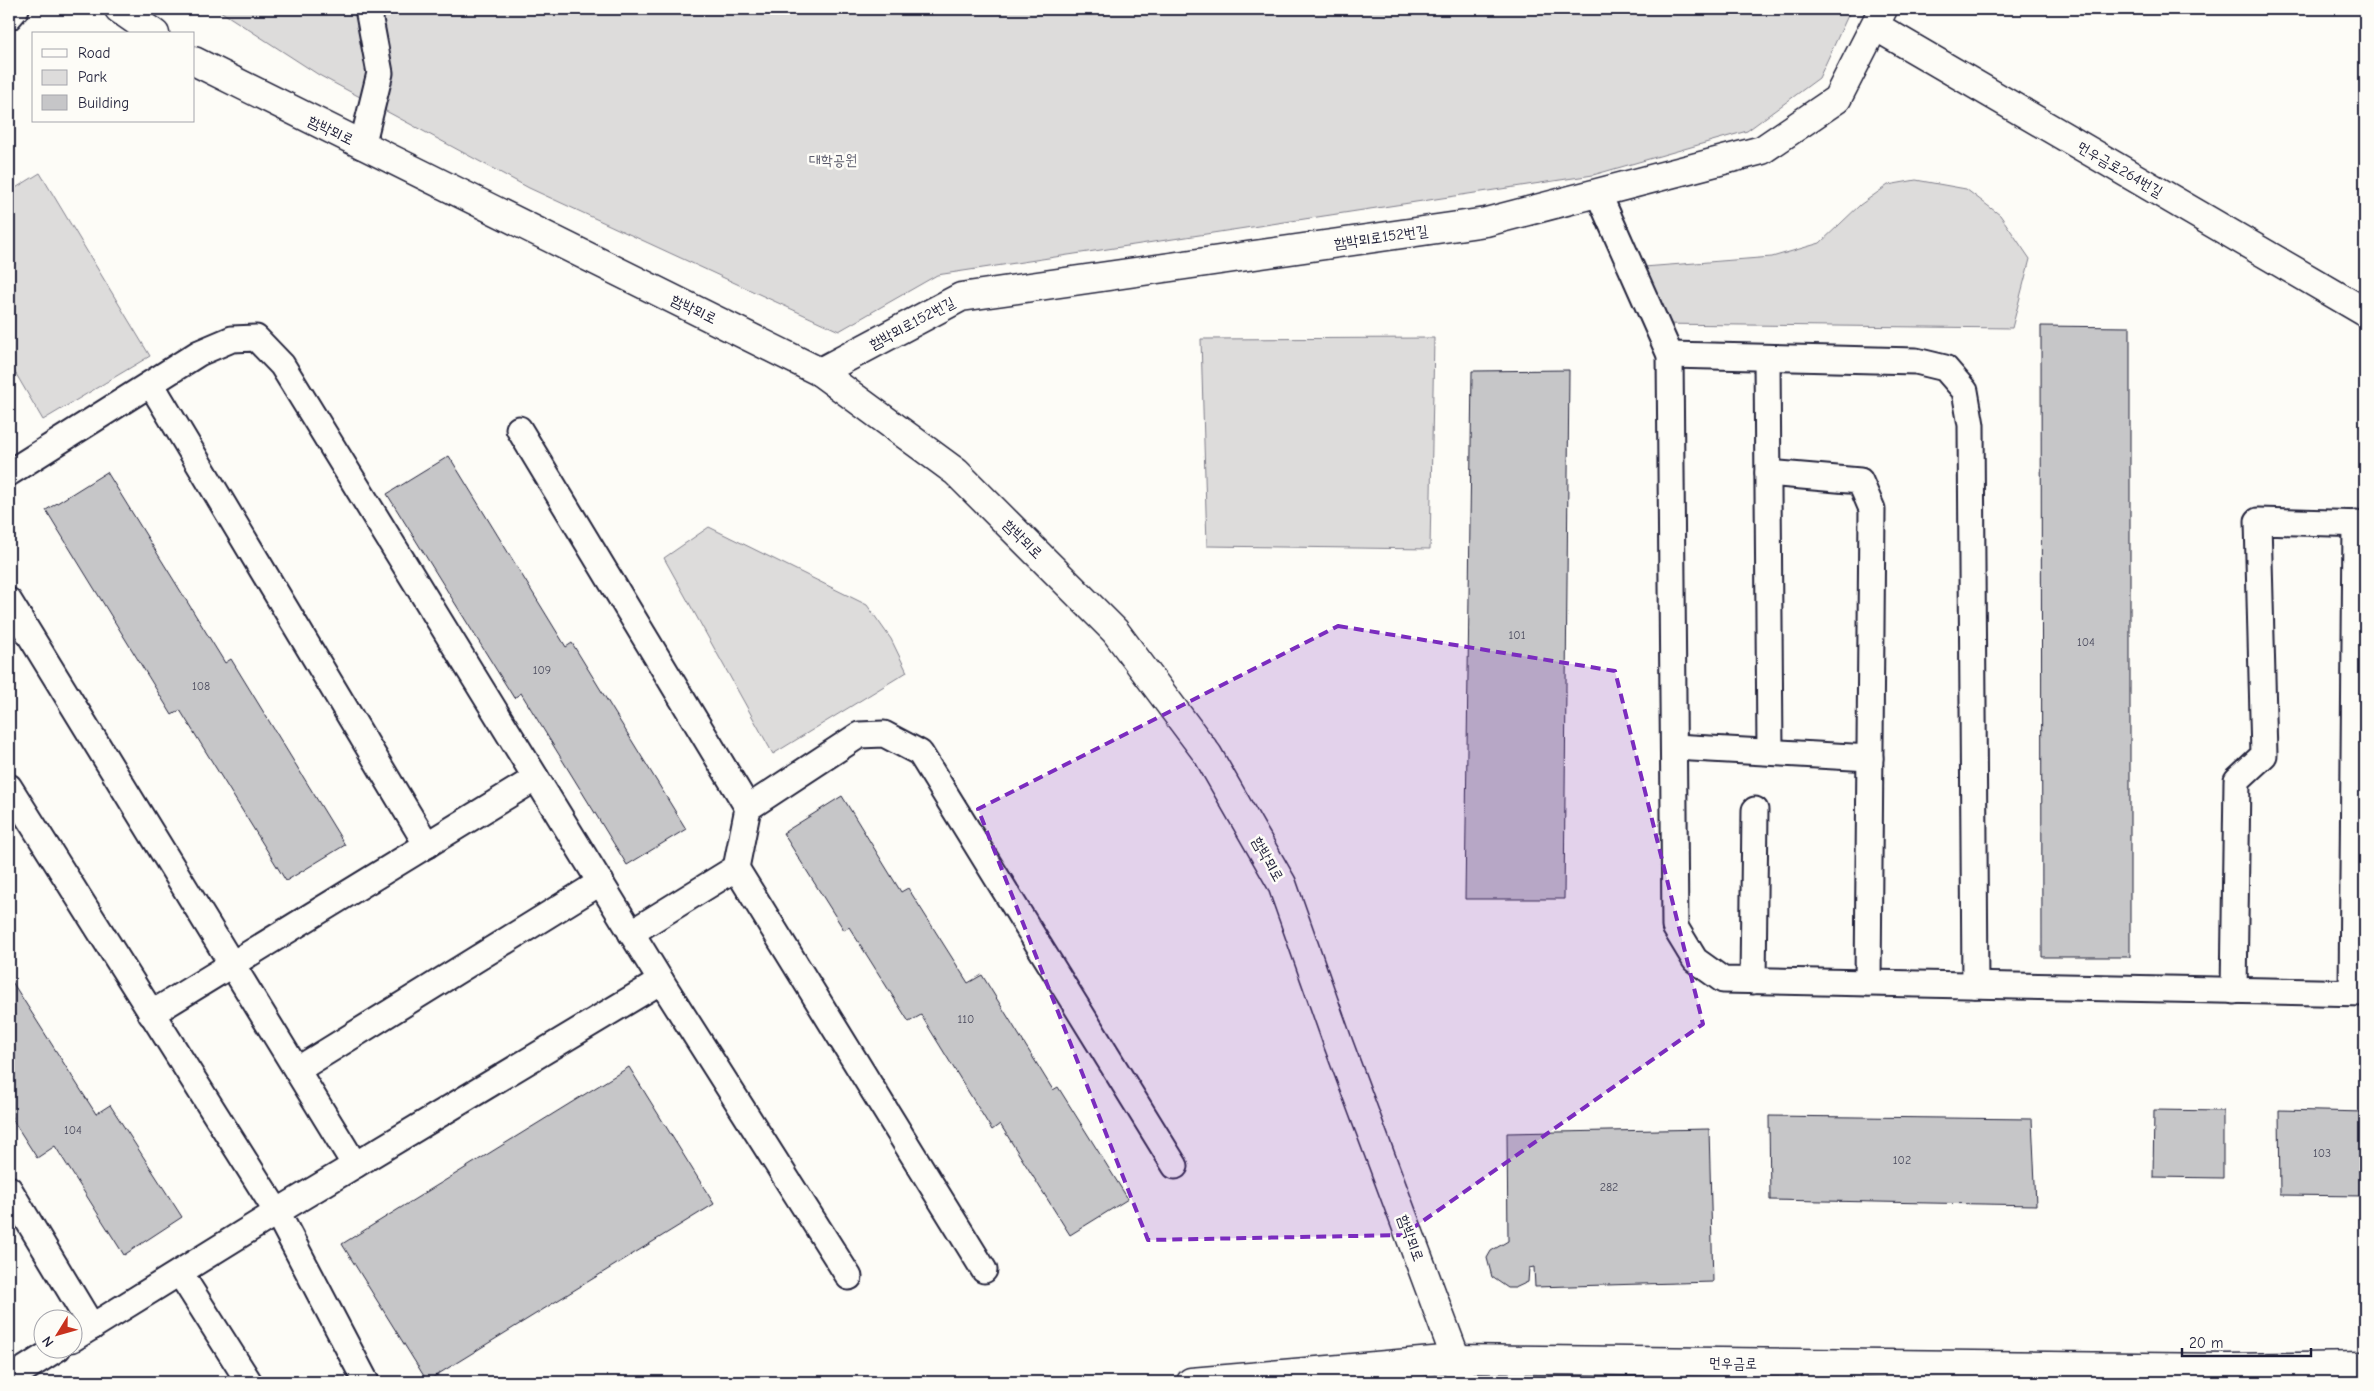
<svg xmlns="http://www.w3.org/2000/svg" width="2374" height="1391" viewBox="0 0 2374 1391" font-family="'Comic Neue','Poor Story',sans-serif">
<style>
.green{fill:#dddcdb;stroke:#807f8b}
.building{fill:#c6c6c8;stroke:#22223b}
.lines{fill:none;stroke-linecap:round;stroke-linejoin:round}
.lane-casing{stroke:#22223b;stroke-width:29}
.street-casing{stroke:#22223b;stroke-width:31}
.secondary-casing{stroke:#22223b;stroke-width:31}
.lane{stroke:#fdfcf7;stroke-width:25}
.street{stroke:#fdfcf7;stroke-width:28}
.secondary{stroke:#fdfcf7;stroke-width:28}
.marked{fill:#7b2cbf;fill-opacity:0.2;stroke:#7b2cbf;stroke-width:4;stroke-dasharray:10 6;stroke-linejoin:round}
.labels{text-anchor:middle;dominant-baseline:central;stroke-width:5;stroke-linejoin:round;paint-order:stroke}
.number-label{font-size:12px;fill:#4b4b5e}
.street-label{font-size:15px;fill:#22223b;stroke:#fdfcf7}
.park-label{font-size:15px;fill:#5a5a6b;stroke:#fdfcf7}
</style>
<rect width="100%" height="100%" fill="#fdfcf7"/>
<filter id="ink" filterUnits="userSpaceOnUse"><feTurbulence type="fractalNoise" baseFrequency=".02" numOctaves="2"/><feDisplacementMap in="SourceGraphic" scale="10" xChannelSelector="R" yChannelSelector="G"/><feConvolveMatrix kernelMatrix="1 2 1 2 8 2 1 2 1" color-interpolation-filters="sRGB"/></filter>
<g filter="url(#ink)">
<g class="green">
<polygon points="217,9 1851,9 1819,78 1747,131 1593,175 937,275 839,331 529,188 319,75"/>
<polygon points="40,173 150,356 43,420 9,362 9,192"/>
<polygon points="1916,180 1966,189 2000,215 2030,259 2012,328 1656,324 1631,268 1772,257 1820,243 1860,205 1888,185"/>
<polygon points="1434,338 1430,549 1207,546 1201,339"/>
<polygon points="709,527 867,605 891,639 907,672 773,754 664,558"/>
</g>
<g class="building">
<polygon points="2041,326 2130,327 2130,957 2042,957"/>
<polygon points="1569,370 1564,899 1465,899 1472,371"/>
<polygon points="449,456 566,647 572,643 686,829 627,865 521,693 514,698 387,494"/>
<polygon points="107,472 225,663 231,659 345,845 286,881 180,710 172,715 46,510"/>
<polygon points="842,796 901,892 908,888 968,983 982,975 1053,1090 1058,1087 1128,1199 1070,1235 1000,1124 992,1130 921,1015 909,1022 849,927 844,930 783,833"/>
<polygon points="9,977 96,1114 110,1105 182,1217 124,1255 55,1146 37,1158 9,1114"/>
<polygon points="629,1067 714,1204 427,1381 342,1244"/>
<polygon points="2154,1110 2223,1111 2223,1178 2153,1177"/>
<polygon points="2279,1110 2365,1112 2365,1196 2280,1195"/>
<polygon points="1769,1116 2032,1119 2036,1205 1770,1200"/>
<polygon points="1709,1129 1713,1282 1535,1287 1534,1267 1529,1268 1528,1282 1515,1288 1508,1288 1492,1277 1487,1258 1491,1251 1508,1241 1507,1133"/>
</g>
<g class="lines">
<defs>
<g id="lane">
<polyline points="9,17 16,9"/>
<polyline points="362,146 380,73 368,9"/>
<polyline points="1598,193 1670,355 1675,927 1695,960 1723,980 2365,993"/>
<polyline points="1670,355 1916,361 1945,368 1965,391 1971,425 1975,985"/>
<polyline points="1767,358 1770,752"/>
<polyline points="151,384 427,845"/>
<polyline points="519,429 748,808"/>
<polyline points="9,473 199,353 232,339 256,338 282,365 661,981 849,1277"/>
<polyline points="1768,473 1860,481 1872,509 1868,983"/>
<polyline points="9,601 355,1165"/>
<polyline points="1674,747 1870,758"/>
<polyline points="9,787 277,1212 366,1382"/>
<polyline points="736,868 984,1270"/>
<polyline points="631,933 736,868 748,808 859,735 884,734 920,753 1175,1166"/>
<polyline points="1753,981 1755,810"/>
<polyline points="2234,991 2237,780 2264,755 2258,521 2365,524"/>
<polyline points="2352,992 2356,523"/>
<polyline points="151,1014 536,778"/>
<polyline points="297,1070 601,882"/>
<polyline points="9,1189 92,1327"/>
<polyline points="180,1273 249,1382"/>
<polyline points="72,1339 277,1212 661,981"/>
<polyline points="9,1379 58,1348"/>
</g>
<polyline id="street" points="1875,26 2365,312"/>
<g id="secondary">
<polyline points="119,9 155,34"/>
<polyline points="194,61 820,372 956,472 1115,631 1208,755 1282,884 1338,1043 1456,1359 1461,1382"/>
<polyline points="820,372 961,297 1486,222 1762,150 1837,99 1883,9"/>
<polyline points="1191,1382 1456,1359 2228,1368 2365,1366"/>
</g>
</defs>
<use href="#lane" class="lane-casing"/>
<use href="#street" class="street-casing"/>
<use href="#secondary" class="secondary-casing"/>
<use href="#lane" class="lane"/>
<use href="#street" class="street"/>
<use href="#secondary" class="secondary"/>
</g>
</g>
<path class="marked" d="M1338 626 1615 671 1703 1024 1403 1235 1148 1240 978 809Z"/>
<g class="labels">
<g class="number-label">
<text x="1517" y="635">101</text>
<text x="2086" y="642">104</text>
<text x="542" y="670">109</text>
<text x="201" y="686">108</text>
<text x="966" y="1019">110</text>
<text x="73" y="1130">104</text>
<text x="2322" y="1153">103</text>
<text x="1902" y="1160">102</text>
<text x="1609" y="1187">282</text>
</g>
<g class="street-label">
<text transform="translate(331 130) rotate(26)">함박뫼로</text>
<text transform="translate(2120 169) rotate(30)">먼우금로264번길</text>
<text transform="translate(1381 237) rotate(-8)">함박뫼로152번길</text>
<text transform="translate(694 309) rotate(26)">함박뫼로</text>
<text transform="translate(912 323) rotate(-28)">함박뫼로152번길</text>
<text transform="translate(1023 539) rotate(45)">함박뫼로</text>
<text transform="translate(1268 859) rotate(61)">함박뫼로</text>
<text transform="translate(1411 1238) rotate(70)">함박뫼로</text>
<text transform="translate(1733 1363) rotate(1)">먼우금로</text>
</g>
<g class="park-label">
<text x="833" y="160">대학공원</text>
</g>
</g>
<rect width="2374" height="1391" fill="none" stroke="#fdfcf7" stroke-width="30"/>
<rect x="15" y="15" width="2344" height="1361" fill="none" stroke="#22223b" stroke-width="2" filter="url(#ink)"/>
<rect x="32" y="32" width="162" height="90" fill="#fdfcf7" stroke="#a5a5ac"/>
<rect x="42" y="49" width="25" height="8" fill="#fdfcf7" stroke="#a5a5ac"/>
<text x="78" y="58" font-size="15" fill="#22223b">Road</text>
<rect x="42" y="70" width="25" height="15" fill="#dddcdb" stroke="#a5a5ac"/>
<text x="78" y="82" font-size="15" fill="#22223b">Park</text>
<rect x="42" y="95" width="25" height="15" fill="#c6c6c8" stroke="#a5a5ac"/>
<text x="78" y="108" font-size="15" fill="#22223b">Building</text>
<g transform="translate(58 1334) rotate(233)"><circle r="24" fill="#fdfcf7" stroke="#a5a5ac"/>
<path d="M0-4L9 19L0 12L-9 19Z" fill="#c8321e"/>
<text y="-8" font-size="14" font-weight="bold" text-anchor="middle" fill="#22223b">N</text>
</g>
<path d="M2182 1348v8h129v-8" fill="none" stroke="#22223b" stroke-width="2.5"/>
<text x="2189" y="1348" font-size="15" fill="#22223b" stroke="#fdfcf7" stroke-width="4" paint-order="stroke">20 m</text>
</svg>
